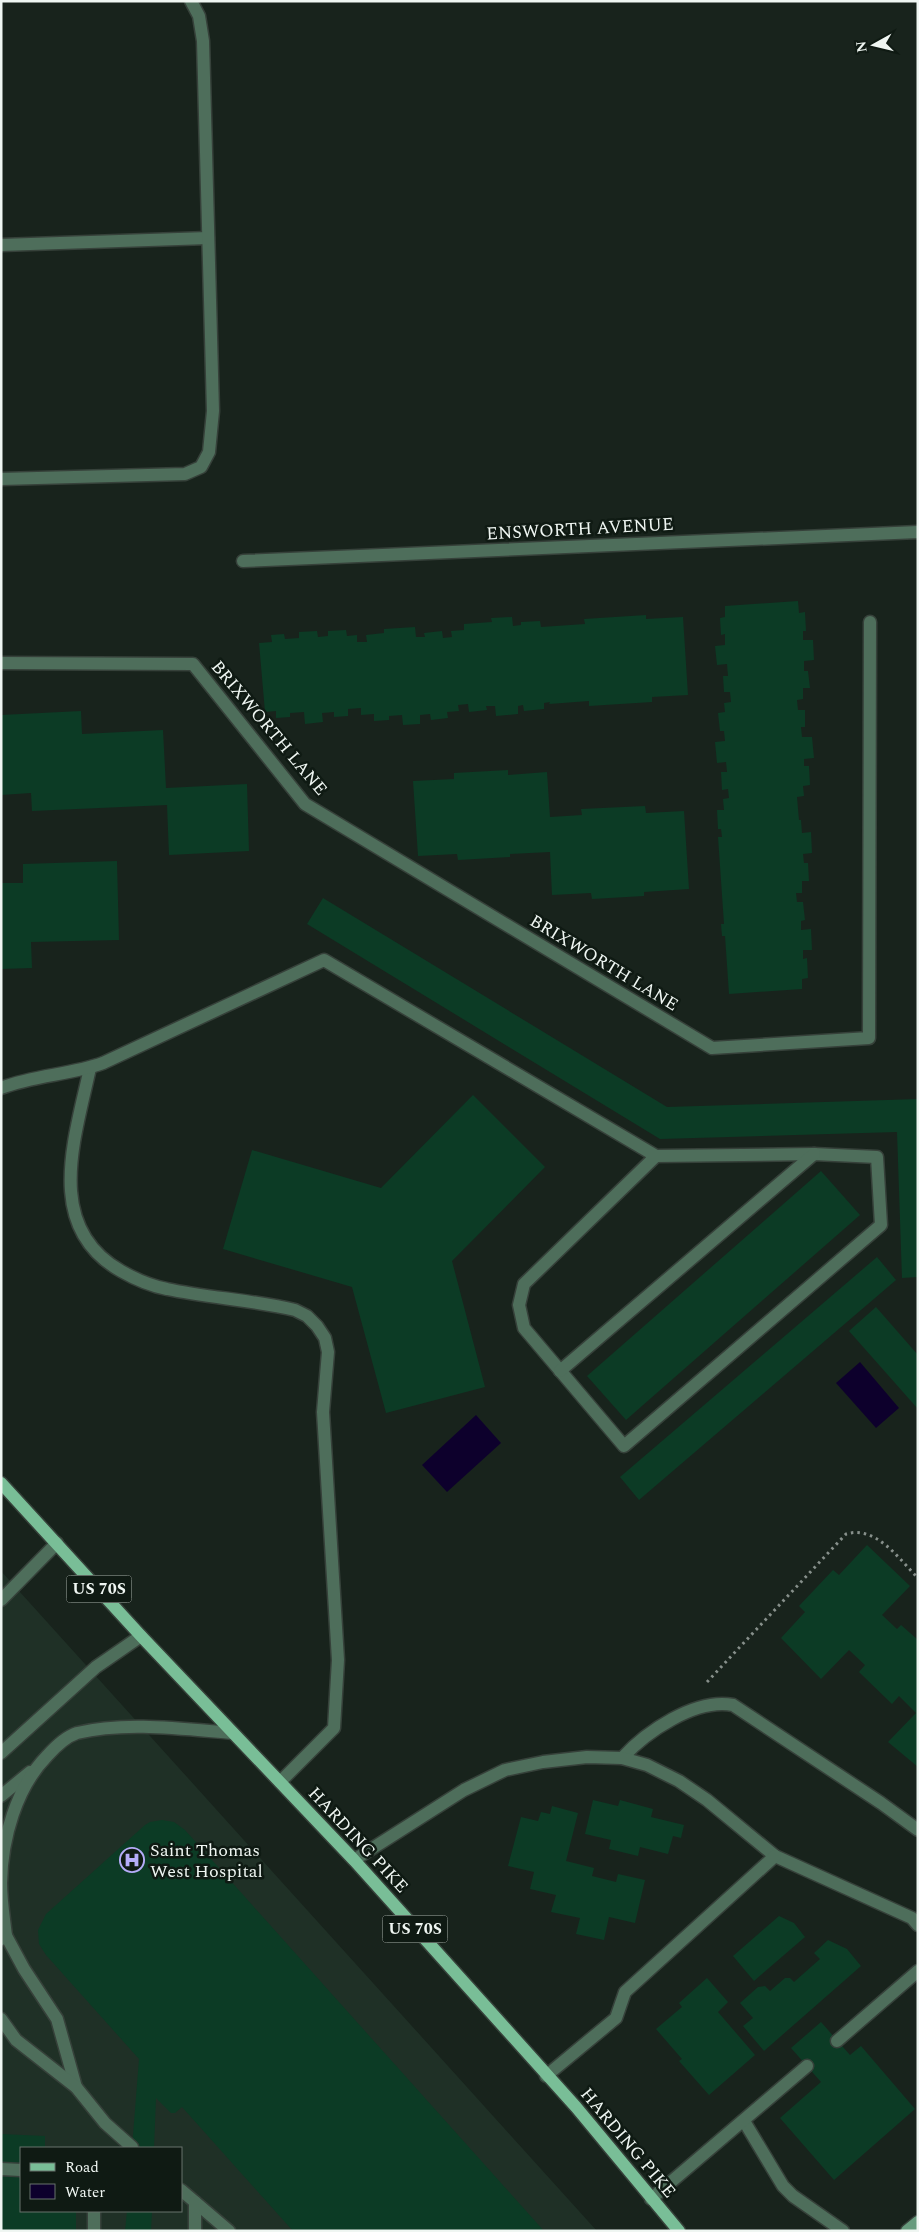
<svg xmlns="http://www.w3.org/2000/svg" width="919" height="2232" viewBox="0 0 919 2232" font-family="Spectral,serif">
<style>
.built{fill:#1f3026;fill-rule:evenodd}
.water{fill:#0d002c}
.building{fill:#0c3b25}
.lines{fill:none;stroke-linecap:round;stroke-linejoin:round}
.lane-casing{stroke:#36413a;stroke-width:15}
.street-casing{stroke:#36413a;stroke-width:15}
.secondary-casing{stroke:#36413a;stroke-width:15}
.primary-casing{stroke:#36413a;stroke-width:15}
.path{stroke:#87908b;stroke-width:3;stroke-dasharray:2.5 4;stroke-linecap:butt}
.lane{stroke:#4e6e5b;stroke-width:12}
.street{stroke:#4e6e5b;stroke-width:12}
.secondary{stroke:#679b7d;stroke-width:12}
.primary{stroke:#79be97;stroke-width:12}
.labels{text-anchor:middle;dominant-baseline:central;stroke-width:5;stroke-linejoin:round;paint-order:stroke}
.shield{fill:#0f1a13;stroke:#acb4af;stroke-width:1}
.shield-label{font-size:16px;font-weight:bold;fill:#eff6f2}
.street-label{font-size:18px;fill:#eff6f2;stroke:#0f1a13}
.poi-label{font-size:18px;fill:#eff6f2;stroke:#0f1a13;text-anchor:start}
</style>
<rect width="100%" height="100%" fill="#18231c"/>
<path class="built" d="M1 1571 597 2231H1ZM21 2148H181V2211H21Z"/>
<g class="water">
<polygon points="860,1362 899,1408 876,1428 836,1383"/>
<polygon points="476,1415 501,1443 447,1492 422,1465"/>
</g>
<g class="building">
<polygon points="798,601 799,613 805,612 806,631 803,631 803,640 813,640 814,660 804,661 804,671 808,671 810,688 803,688 803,699 797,700 798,710 805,710 805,727 801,727 802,737 812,737 814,758 804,759 804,766 809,766 810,785 803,786 804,796 797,797 799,820 801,820 802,833 811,832 812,853 803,854 804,863 808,863 809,881 802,881 802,893 796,893 797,902 803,902 805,920 801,921 801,930 811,929 812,950 803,950 803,959 807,958 808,978 802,979 802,989 729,994 725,936 722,936 721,924 724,924 718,837 722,837 721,829 718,829 717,810 724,810 723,799 729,798 728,789 722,790 721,772 727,772 726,762 717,763 715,742 725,741 724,731 720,731 718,713 725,712 724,703 731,702 730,692 724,692 723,676 728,676 727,664 717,665 715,646 725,645 725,634 721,635 720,618 725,617 725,606"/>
<polygon points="646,615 646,619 683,617 688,695 652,697 652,702 589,706 589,701 549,704 550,702 544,703 544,709 524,711 523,705 518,706 518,714 496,716 495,706 486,706 487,710 469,712 468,704 458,705 459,711 447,712 448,718 431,720 430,714 420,715 420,724 403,725 402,715 389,716 389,720 374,721 374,714 361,715 361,708 348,709 348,716 334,717 334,712 322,713 323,722 305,724 304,712 290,713 290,717 276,718 276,711 265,712 259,643 272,642 271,635 284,634 285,639 299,638 299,632 317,631 318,637 328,636 328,631 346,630 347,636 357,635 357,642 367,642 366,635 384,633 384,629 415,627 416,637 425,637 424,633 442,631 443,638 452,637 451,631 464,630 464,624 492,622 491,618 512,617 513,626 521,625 521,622 540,621 541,627 585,624 584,619"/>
<polygon points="81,711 82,734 163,730 166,788 247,784 249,851 169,855 167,805 32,811 31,793 1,795 1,715"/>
<polygon points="508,770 508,775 547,772 550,817 582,815 581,809 645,806 646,813 684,811 689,889 644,892 644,896 592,899 591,893 552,895 550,852 510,854 510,857 458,860 457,854 418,856 413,781 454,779 454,773"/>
<polygon points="117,861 119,940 31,942 32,968 1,969 1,883 23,883 23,864"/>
<polygon points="323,898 667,1107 918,1099 918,1277 902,1278 897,1132 660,1139 307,924"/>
<polygon points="473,1095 545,1167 452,1261 485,1387 386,1413 352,1287 223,1249 252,1150 381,1188"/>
<polygon points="821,1171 860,1215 626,1420 587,1376"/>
<polygon points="877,1257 896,1280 639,1500 620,1477"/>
<polygon points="876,1307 918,1355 918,1409 849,1331"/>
<polygon points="867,1545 910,1586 882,1615 897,1629 901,1625 918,1640 918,1767 888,1742 916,1713 899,1696 892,1704 859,1672 865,1665 849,1650 821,1679 781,1638 805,1612 799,1606 833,1570 839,1575"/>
<polygon points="593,1800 618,1806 620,1800 653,1809 651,1817 684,1825 681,1838 673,1836 668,1854 640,1847 638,1856 609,1849 611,1840 585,1834"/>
<polygon points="552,1806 578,1813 566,1861 594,1868 592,1876 616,1882 618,1874 645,1880 635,1923 609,1917 604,1940 576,1934 580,1918 551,1912 556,1895 530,1889 534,1872 508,1866 521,1817 538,1821 541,1812 550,1814"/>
<polygon points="162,1820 174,1822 185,1830 544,2231 293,2231 182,2107 175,2113 171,2113 156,2098 154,2148 132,2148 139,2059 46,1955 39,1944 38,1930 46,1914 145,1825 150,1822"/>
<polygon points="779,1916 794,1923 805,1937 754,1981 733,1956"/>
<polygon points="828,1940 847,1949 861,1966 764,2051 743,2026 753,2018 740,2003 758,1987 765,1986 770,1991 785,1978 790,1978 794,1982 820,1959 814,1953"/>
<polygon points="707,1978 728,2002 718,2012 755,2055 709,2095 679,2061 682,2059 656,2029 682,2007 679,2003"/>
<polygon points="821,2022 850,2055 861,2046 915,2109 834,2180 780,2118 821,2082 791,2048"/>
<polygon points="1,2134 45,2136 45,2148 21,2148 21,2211 76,2211 76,2231 1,2231"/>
<polygon points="127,2211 152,2211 151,2231 125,2231"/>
</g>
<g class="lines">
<defs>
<g id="lane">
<polyline points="1,245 208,238"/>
<polyline points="1,479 185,474 201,467 209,452 213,411 203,41 199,16 191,1"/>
<polyline points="1,663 193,664 305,804 712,1048 869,1038 870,622"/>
<path d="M90 1068C75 1138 43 1227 121 1271 135 1279 151 1286 167 1289 209 1298 253 1300 295 1310L307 1316 317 1326 325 1338 328 1352 323 1412 338 1660 334 1728 280 1782"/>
<path d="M1 1088C34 1075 70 1075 103 1063L324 960 656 1156 814 1154 877 1157 881 1225 624 1446 524 1328 519 1305 524 1284 656 1156"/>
<polyline points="560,1371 814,1154"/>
<polyline points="1,1600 57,1543"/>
<polyline points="1,1753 96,1667 141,1636"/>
<path d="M622 1758C646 1732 695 1698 733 1705L881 1803 918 1830"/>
<polyline points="1,1796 30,1772"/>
<polyline points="354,1860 464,1790 505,1770 543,1762 587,1757 622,1758 647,1765 679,1781 707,1800 775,1856 912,1918 918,1925"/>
<polyline points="3,1930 24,1969 57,2019 76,2087"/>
<path d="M1 1939 6 1936C4 1918 1 1900 1 1883 2 1838 16 1788 47 1756 55 1747 65 1737 77 1733 125 1721 184 1729 233 1733"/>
<polyline points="1,2019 16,2040 76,2087 105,2123 132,2147"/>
<polyline points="837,2041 918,1971"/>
<polyline points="546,2076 616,2018 625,1992 775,1856"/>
<polyline points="744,2121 783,2186 793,2196 843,2231"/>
<polyline points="1,2169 21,2170"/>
<polyline points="181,2190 229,2231"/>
<polyline points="651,2199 807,2066"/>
<polyline points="94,2231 94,2211"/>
<polyline points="195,2231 195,2202"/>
</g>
<polyline id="street" points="243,561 918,532"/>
<polyline id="secondary" points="907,2231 918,2222"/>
<polyline id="primary" points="1,1483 141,1636 354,1860 576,2107 679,2231"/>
</defs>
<use href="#lane" class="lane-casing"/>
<use href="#street" class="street-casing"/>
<use href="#secondary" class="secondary-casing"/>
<use href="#primary" class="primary-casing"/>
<path class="path" d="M707 1682 846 1534C876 1525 899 1559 918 1578"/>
<use href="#lane" class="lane"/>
<use href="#street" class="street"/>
<use href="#secondary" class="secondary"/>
<use href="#primary" class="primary"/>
</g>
<defs>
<symbol id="hospital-ring" viewBox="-11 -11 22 22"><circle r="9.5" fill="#0f1a13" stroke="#b5acf8" stroke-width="1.5"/><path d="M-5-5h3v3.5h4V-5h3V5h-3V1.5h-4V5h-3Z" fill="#b5acf8"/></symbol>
</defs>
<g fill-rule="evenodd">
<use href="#hospital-ring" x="118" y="1846" width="28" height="28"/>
</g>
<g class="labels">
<g class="shield">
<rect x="66.5" y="1575.5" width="65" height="27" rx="4"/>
<rect x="382.5" y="1915.5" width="65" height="27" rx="4"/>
</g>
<g class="shield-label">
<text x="99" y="1589">US 70S</text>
<text x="415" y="1929">US 70S</text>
</g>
<g class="street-label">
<text transform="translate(580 529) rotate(-3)">ENSWORTH AVENUE</text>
<text transform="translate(269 728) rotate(50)">BRIXWORTH LANE</text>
<text transform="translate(604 963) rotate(31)">BRIXWORTH LANE</text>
<text transform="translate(358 1840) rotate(47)">HARDING PIKE</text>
<text transform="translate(628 2143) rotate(50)">HARDING PIKE</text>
</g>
<g class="poi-label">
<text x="150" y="1850">Saint Thomas<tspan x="150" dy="21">West Hospital</tspan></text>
</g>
</g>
<rect width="919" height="2232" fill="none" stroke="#eff6f2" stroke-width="5"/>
<rect x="20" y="2147" width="162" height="65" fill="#0f1a13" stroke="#69726c"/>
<rect x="30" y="2163" width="25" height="8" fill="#79be97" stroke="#69726c"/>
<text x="65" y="2172" font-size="15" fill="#eff6f2">Road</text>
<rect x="30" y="2184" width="25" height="15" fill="#0d002c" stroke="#69726c"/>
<text x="65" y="2197" font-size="15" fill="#eff6f2">Water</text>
<g transform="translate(874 45) rotate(262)" stroke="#0f1a13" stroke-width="4" paint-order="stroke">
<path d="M0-4L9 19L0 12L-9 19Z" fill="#eff6f2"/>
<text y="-8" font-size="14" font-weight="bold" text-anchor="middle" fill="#eff6f2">N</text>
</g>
</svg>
